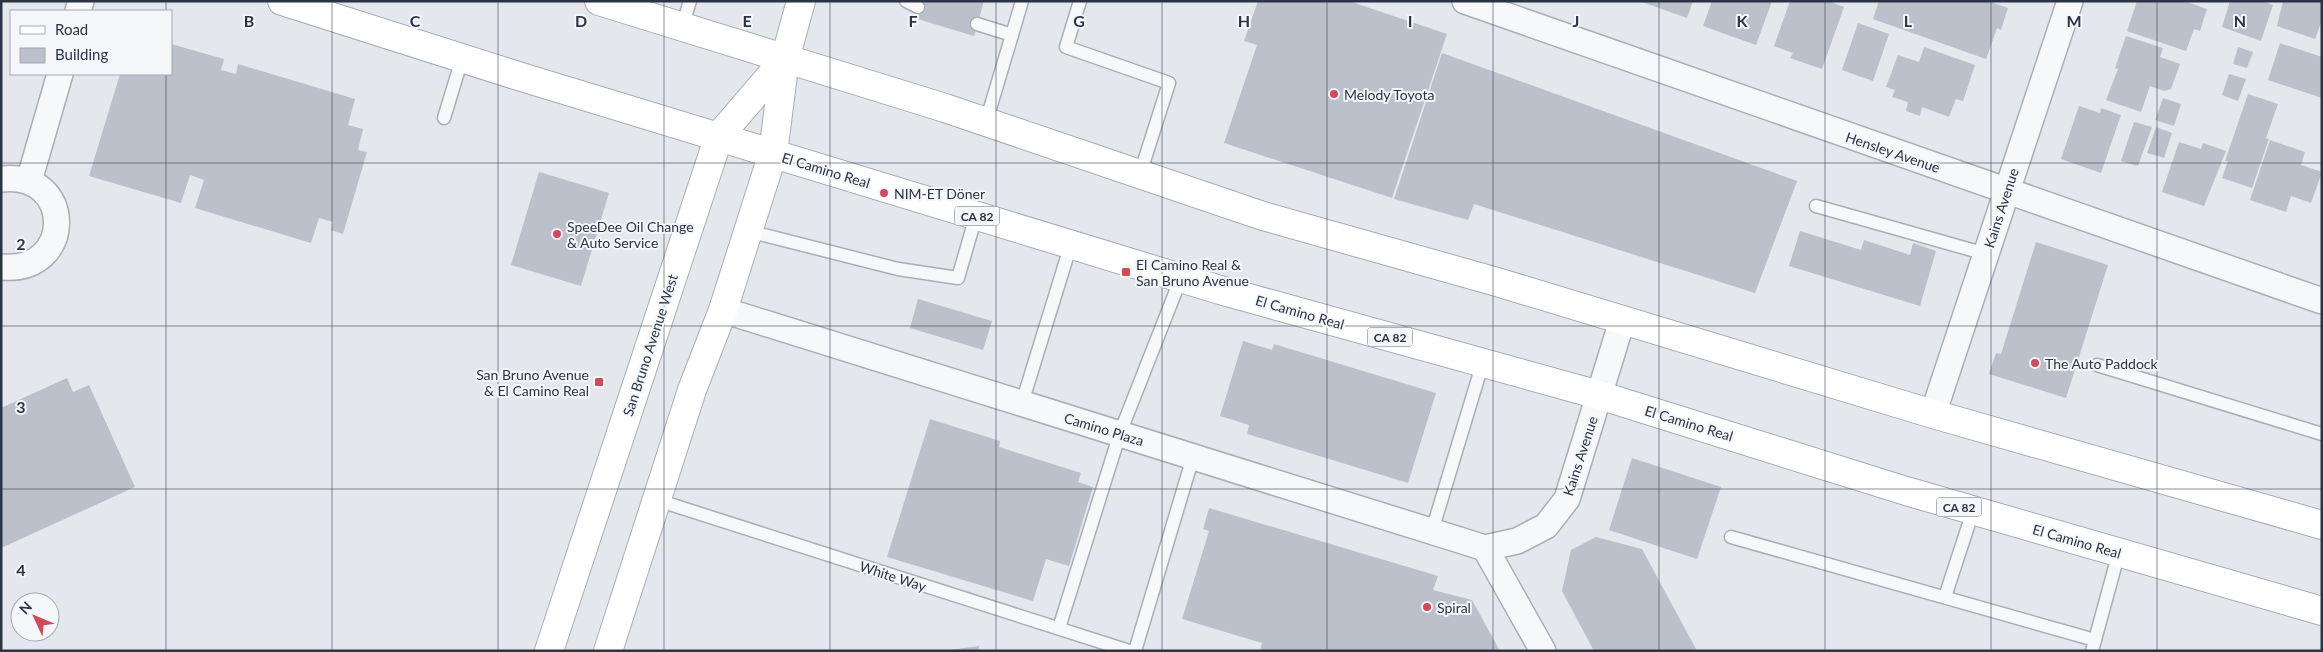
<svg xmlns="http://www.w3.org/2000/svg" width="2323" height="652" viewBox="0 0 2323 652" font-family="Lato,sans-serif">
<style>
.building{fill:#bbc0ca}
.lines{fill:none;stroke-linecap:round;stroke-linejoin:round}
.lane-casing{stroke:#a9aeb7;stroke-width:15}
.street-casing{stroke:#a9aeb7;stroke-width:28}
.secondary-casing{stroke:#a9aeb7;stroke-width:30}
.primary-casing{stroke:#a3abb8;stroke-width:30}
.lane{stroke:#f7f8fa;stroke-width:12}
.street{stroke:#f7f8fa;stroke-width:25}
.secondary{stroke:#fff;stroke-width:28}
.primary{stroke:#fff;stroke-width:28}
.grid{fill:none;stroke:#2b3445;stroke-width:1;stroke-opacity:0.55}
.poi-dot{fill:#d1495b;stroke:#f4f6f9;stroke-width:2}
.labels{text-anchor:middle;dominant-baseline:central;stroke-width:4;stroke-linejoin:round;paint-order:stroke}
.shield{fill:#f4f6f9;stroke:#676e7b;stroke-width:1}
.shield-label{font-size:12px;font-weight:bold;fill:#2b3445}
.poi-label{font-size:14px;fill:#2b3445;stroke:#f4f6f9;text-anchor:start}
.street-label{font-size:14px;fill:#2b3445;stroke:#f4f6f9}
.grid-label{font-size:16px;text-anchor:middle;font-weight:bold;fill:#2b3445;stroke:#f4f6f9;stroke-width:4;stroke-linejoin:round;paint-order:stroke}
</style>
<rect width="100%" height="100%" fill="#e4e7ec"/>
<g class="building">
<polygon points="919,1 984,1 974,36 914,18"/>
<polygon points="1258,1 1349,1 1447,34 1392,198 1224,143 1257,45 1244,41"/>
<polygon points="1639,1 1693,1 1687,18"/>
<polygon points="1712,1 1772,1 1756,45 1703,26"/>
<polygon points="1790,1 1828,1 1844,7 1822,69 1790,58 1793,53 1774,46"/>
<polygon points="1879,1 1988,1 2008,8 2001,30 1997,28 1986,59 1873,19"/>
<polygon points="2137,1 2184,1 2207,9 2200,31 2194,29 2186,51 2127,31"/>
<polygon points="2230,1 2262,1 2273,5 2261,41 2222,27"/>
<polygon points="2283,1 2322,1 2322,20 2315,39 2277,26"/>
<polygon points="1858,23 1889,34 1873,81 1842,70"/>
<polygon points="2126,36 2163,48 2160,57 2180,64 2171,89 2164,91 2150,86 2141,112 2106,100 2118,69 2115,68"/>
<polygon points="2280,43 2322,57 2322,98 2268,80"/>
<polygon points="171,44 224,59 221,70 236,74 238,64 355,99 348,125 363,129 358,150 367,152 343,234 331,230 333,222 319,218 311,243 195,208 204,180 190,175 181,203 89,176 120,74 171,74"/>
<polygon points="1924,47 1975,65 1963,101 1956,99 1949,117 1922,107 1920,116 1906,111 1908,102 1892,97 1895,90 1886,87 1898,55 1919,62"/>
<polygon points="2238,47 2253,52 2247,68 2233,64"/>
<polygon points="1442,53 1797,181 1755,293 1474,204 1468,220 1394,199"/>
<polygon points="2229,74 2246,79 2238,101 2222,95"/>
<polygon points="2248,94 2278,104 2266,138 2269,139 2252,188 2222,178 2228,161 2225,161"/>
<polygon points="2163,98 2181,104 2174,126 2155,120"/>
<polygon points="2079,106 2100,113 2101,108 2121,115 2101,173 2061,159"/>
<polygon points="2134,122 2152,127 2138,166 2121,161"/>
<polygon points="2156,127 2172,133 2164,158 2147,153"/>
<polygon points="2270,140 2305,152 2301,165 2322,172 2311,203 2291,196 2286,212 2250,200"/>
<polygon points="2179,142 2201,149 2203,143 2226,151 2204,206 2162,192"/>
<polygon points="539,172 609,193 581,286 511,265"/>
<polygon points="1800,231 1861,250 1864,240 1910,255 1913,243 1936,251 1920,306 1789,266"/>
<polygon points="2036,242 2108,265 2066,398 1989,374 1996,353 2001,354"/>
<polygon points="918,299 992,321 983,350 910,328"/>
<polygon points="1243,341 1272,350 1274,344 1436,393 1408,483 1247,434 1249,425 1220,416"/>
<polygon points="67,378 73,392 89,385 135,487 1,548 1,408"/>
<polygon points="930,419 1000,441 999,447 1081,473 1078,482 1093,487 1069,566 1046,559 1033,601 887,557"/>
<polygon points="1632,458 1721,487 1697,559 1609,530"/>
<polygon points="1209,508 1438,576 1433,590 1472,600 1500,651 1260,651 1262,643 1182,619 1209,531 1203,529"/>
<polygon points="1596,537 1642,549 1697,651 1594,651 1562,591 1571,550"/>
<polygon points="979,646 979,651 950,651 949,650"/>
</g>
<g class="lines">
<defs>
<g id="lane">
<polyline points="906,1 918,7"/>
<polyline points="1080,1 1066,47 1169,83 1140,174"/>
<polyline points="977,24 1012,35 1022,1"/>
<polyline points="682,27 690,1"/>
<polyline points="444,118 462,59"/>
<polyline points="986,122 1012,35"/>
<polyline points="1816,206 1986,254"/>
<polyline points="748,231 898,269 958,278 976,216"/>
<polyline points="2097,365 2322,434"/>
<polyline points="1022,403 1071,244"/>
<polyline points="657,500 1129,651"/>
<polyline points="1432,531 1483,362"/>
<polyline points="1731,537 2095,640"/>
<polyline points="1945,597 1973,511"/>
<polyline points="1059,628 1120,433 1181,278"/>
<polyline points="1135,651 1193,457"/>
<polyline points="2092,651 2119,552"/>
</g>
<g id="street">
<polyline points="1465,1 2322,301"/>
<polyline points="78,11 81,1"/>
<path d="M1 179C74 170 76 274 1 267"/>
<polyline points="29,181 60,74"/>
<polyline points="723,310 1485,548"/>
<polyline points="1933,414 2070,1"/>
<polyline points="1543,651 1485,548 1517,541 1546,526 1567,499 1622,321"/>
</g>
<g id="secondary">
<polyline points="549,651 719,136 785,59"/>
<polyline points="608,651 692,390 723,310 773,153 785,59 801,1"/>
</g>
<g id="primary">
<polyline points="282,1 515,75 1220,290 1599,395 1906,491 2322,611"/>
<polyline points="599,1 945,108 1263,216 1497,282 1933,414 2322,525"/>
</g>
</defs>
<use href="#lane" class="lane-casing"/>
<use href="#street" class="street-casing"/>
<use href="#secondary" class="secondary-casing"/>
<use href="#primary" class="primary-casing"/>
<use href="#lane" class="lane"/>
<use href="#street" class="street"/>
<use href="#secondary" class="secondary"/>
<use href="#primary" class="primary"/>
</g>
<path class="grid" d="M166 1V11M332 1V651M498 1V651M664 1V651M830 1V651M996 1V651M1162 1V651M1327 1V651M1493 1V651M1659 1V651M1825 1V651M1991 1V651M2157 1V651M166 74V651M1 163H2322M1 326H2322M1 489H2322"/>
<g class="poi-dot">
<circle cx="1334" cy="94" r="5"/>
<circle cx="884" cy="193" r="5"/>
<circle cx="557" cy="234" r="5"/>
<rect x="1121" y="267" width="10" height="10" rx="2.5"/>
<circle cx="2035" cy="363" r="5"/>
<rect x="594" y="377" width="10" height="10" rx="2.5"/>
<circle cx="1427" cy="607" r="5"/>
</g>
<g class="labels">
<g class="shield">
<rect x="954.5" y="206.5" width="45" height="19" rx="4"/>
<rect x="1367.5" y="327.5" width="45" height="19" rx="4"/>
<rect x="1936.5" y="497.5" width="45" height="19" rx="4"/>
</g>
<g class="shield-label">
<text x="977" y="216">CA 82</text>
<text x="1390" y="337">CA 82</text>
<text x="1959" y="507">CA 82</text>
</g>
<g class="poi-label">
<text x="1344" y="94">Melody Toyota</text>
<text x="894" y="193">NIM-ET Döner</text>
<text x="567" y="226">SpeeDee Oil Change<tspan x="567" dy="16">&amp; Auto Service</tspan></text>
<text x="1136" y="264">El Camino Real &amp;<tspan x="1136" dy="16">San Bruno Avenue</tspan></text>
<text x="2045" y="363">The Auto Paddock</text>
<text x="589" y="374" text-anchor="end">San Bruno Avenue<tspan x="589" dy="16">&amp; El Camino Real</tspan></text>
<text x="1437" y="607">Spiral</text>
</g>
<g class="street-label">
<text transform="translate(1893 152) rotate(19)">Hensley Avenue</text>
<text transform="translate(826 170) rotate(17)">El Camino Real</text>
<text transform="translate(2001 208) rotate(-72)">Kains Avenue</text>
<text transform="translate(1300 312) rotate(16)">El Camino Real</text>
<text transform="translate(650 345) rotate(-72)">San Bruno Avenue West</text>
<text transform="translate(1689 423) rotate(17)">El Camino Real</text>
<text transform="translate(1104 429) rotate(17)">Camino Plaza</text>
<text transform="translate(1580 456) rotate(-72)">Kains Avenue</text>
<text transform="translate(2077 541) rotate(16)">El Camino Real</text>
<text transform="translate(893 576) rotate(18)">White Way</text>
</g>
</g>
<g class="grid-label">
<text x="249" y="27">B</text>
<text x="415" y="27">C</text>
<text x="581" y="27">D</text>
<text x="747" y="27">E</text>
<text x="913" y="27">F</text>
<text x="1079" y="27">G</text>
<text x="1244" y="27">H</text>
<text x="1410" y="27">I</text>
<text x="1576" y="27">J</text>
<text x="1742" y="27">K</text>
<text x="1908" y="27">L</text>
<text x="2074" y="27">M</text>
<text x="2240" y="27">N</text>
<text x="21" y="250">2</text>
<text x="21" y="413">3</text>
<text x="21" y="576">4</text>
</g>
<rect width="2323" height="652" fill="none" stroke="#2b3445" stroke-width="5"/>
<rect x="10" y="10" width="162" height="65" fill="#f4f6f9" stroke="#a4a8b1"/>
<rect x="20" y="26" width="25" height="8" fill="#ffffff" stroke="#a4a8b1"/>
<text x="55" y="35" font-size="15" fill="#2b3445">Road</text>
<rect x="20" y="48" width="25" height="15" fill="#bbc0ca" stroke="#a4a8b1"/>
<text x="55" y="60" font-size="15" fill="#2b3445">Building</text>
<g transform="translate(35 617) rotate(314)"><circle r="24" fill="#f4f6f9" stroke="#a4a8b1"/>
<path d="M0-4L9 19L0 12L-9 19Z" fill="#d1495b"/>
<text y="-8" font-size="14" font-weight="bold" text-anchor="middle" fill="#2b3445">N</text>
</g>
</svg>
